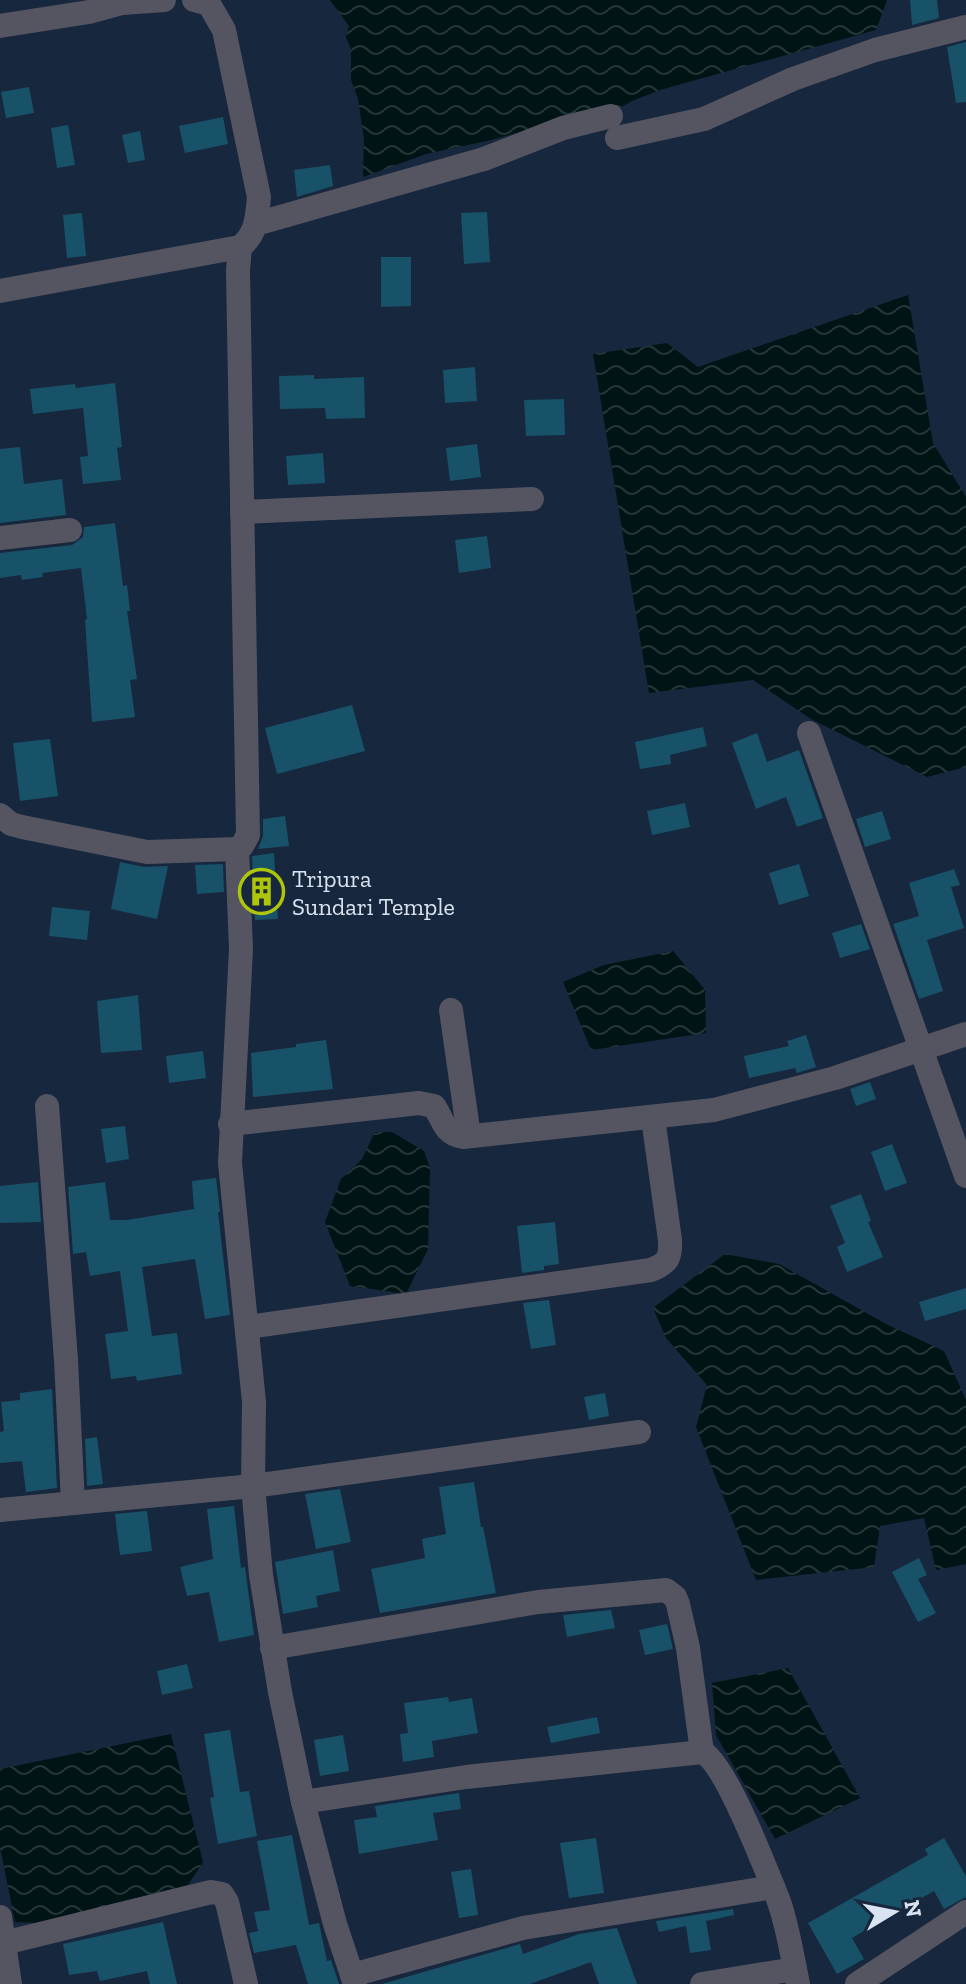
<svg xmlns="http://www.w3.org/2000/svg" width="966" height="1984" viewBox="0 0 966 1984" font-family="'Zilla Slab',serif">
<style>
.water{fill:url(#water-waves)}
.building{fill:#185269}
.lines{fill:none;stroke-linecap:round;stroke-linejoin:round}
.minor{stroke:#555562;stroke-width:24}
.labels{text-anchor:middle;dominant-baseline:central;stroke-width:6;stroke-linejoin:round;paint-order:stroke}
.poi-label{font-size:24px;fill:#d9e3f2;stroke:#17273d;text-anchor:start}
</style>
<defs>
<pattern id="water-waves" width="16" height="10" patternUnits="userSpaceOnUse" patternTransform="scale(2)"><rect width="16" height="10" fill="#001416"/><path d="M0 5q4-4 8 0t8 0" fill="none" stroke="#253638"/></pattern>
</defs>
<rect width="100%" height="100%" fill="#17273d"/>
<g class="water">
<polygon points="330,0 887,0 876,30 660,90 632,101 597,121 568,119 491,140 426,154 363,177 364,139 358,99 351,80 351,49 346,37 349,26"/>
<polygon points="908,295 933,443 966,497 966,767 927,777 811,719 753,680 649,693 593,354 667,343 698,367"/>
<polygon points="673,951 705,990 706,1033 591,1050 563,982 604,965"/>
<polygon points="375,1132 392,1132 424,1151 430,1168 428,1249 406,1294 350,1286 325,1222 341,1179 362,1159"/>
<polygon points="725,1254 779,1264 888,1325 944,1351 966,1400 966,1564 936,1570 924,1518 880,1526 874,1567 756,1580 696,1427 707,1385 666,1338 653,1308"/>
<polygon points="788,1668 860,1798 775,1839 716,1735 712,1683"/>
<polygon points="171,1734 203,1862 188,1885 37,1923 15,1922 0,1847 0,1769"/>
</g>
<g class="building">
<polygon points="910,0 937,0 939,18 912,25"/>
<polygon points="966,42 966,102 956,103 947,47"/>
<polygon points="29,87 34,113 6,118 1,92"/>
<polygon points="223,117 228,144 185,153 179,126"/>
<polygon points="68,125 75,165 57,168 51,128"/>
<polygon points="140,131 145,160 128,163 122,135"/>
<polygon points="330,165 333,186 297,197 294,170"/>
<polygon points="487,212 490,262 464,264 461,213"/>
<polygon points="82,213 86,256 67,258 63,215"/>
<polygon points="381,257 411,257 411,306 381,307"/>
<polygon points="475,367 477,401 445,403 443,370"/>
<polygon points="314,375 314,379 364,377 365,418 326,419 325,408 280,409 279,376"/>
<polygon points="115,383 122,447 117,448 121,480 83,484 80,457 88,456 83,408 33,414 30,389 75,384 76,388"/>
<polygon points="564,399 565,435 526,436 524,400"/>
<polygon points="477,444 481,477 450,481 446,448"/>
<polygon points="20,447 24,484 62,479 66,515 0,523 0,449"/>
<polygon points="323,453 325,483 288,485 286,456"/>
<polygon points="115,523 123,586 127,585 130,611 127,611 137,679 130,680 135,717 92,722 85,620 87,619 81,568 42,573 43,577 22,580 21,575 0,578 0,553 72,545 83,537 84,527"/>
<polygon points="487,536 491,568 459,573 455,540"/>
<polygon points="352,705 365,751 277,774 265,728"/>
<polygon points="703,727 707,746 670,755 671,764 640,769 635,742"/>
<polygon points="757,733 767,762 799,750 823,818 797,827 786,797 756,809 732,743"/>
<polygon points="50,739 58,796 20,801 13,743"/>
<polygon points="685,803 690,827 652,835 647,811"/>
<polygon points="882,811 891,839 865,847 856,819"/>
<polygon points="285,816 289,846 258,849 263,836 263,819"/>
<polygon points="274,853 278,919 255,920 252,856"/>
<polygon points="120,862 144,867 168,866 157,919 111,909"/>
<polygon points="223,864 224,892 197,894 195,865"/>
<polygon points="799,864 809,896 779,905 769,873"/>
<polygon points="954,869 960,885 951,887 964,928 927,940 943,991 919,999 893,924 919,916 909,883"/>
<polygon points="52,907 90,911 87,940 49,936"/>
<polygon points="861,924 870,949 840,958 832,933"/>
<polygon points="138,995 142,1050 101,1053 97,1001"/>
<polygon points="806,1035 816,1067 797,1073 795,1068 749,1078 744,1056 789,1046 787,1041"/>
<polygon points="326,1040 333,1089 253,1097 251,1053 296,1047 296,1044"/>
<polygon points="203,1051 206,1078 169,1083 166,1056"/>
<polygon points="870,1082 876,1099 856,1106 850,1089"/>
<polygon points="125,1126 129,1159 106,1163 101,1129"/>
<polygon points="892,1144 907,1183 885,1191 871,1152"/>
<polygon points="216,1178 220,1212 218,1212 230,1315 205,1319 195,1259 142,1267 152,1336 177,1333 182,1374 137,1381 136,1376 111,1379 105,1334 128,1331 120,1271 90,1276 86,1252 73,1254 68,1187 105,1182 110,1220 127,1220 194,1209 192,1181"/>
<polygon points="38,1182 41,1222 0,1223 0,1186"/>
<polygon points="861,1194 871,1221 868,1222 883,1257 847,1272 837,1247 845,1243 830,1206"/>
<polygon points="555,1222 559,1264 544,1266 544,1270 522,1273 517,1226"/>
<polygon points="966,1288 966,1309 925,1321 919,1302"/>
<polygon points="549,1300 556,1345 531,1349 523,1303"/>
<polygon points="52,1389 57,1488 26,1492 22,1461 0,1463 0,1432 4,1431 1,1402 20,1400 20,1393"/>
<polygon points="605,1393 609,1416 589,1420 584,1397"/>
<polygon points="97,1437 103,1484 87,1486 85,1439"/>
<polygon points="474,1482 481,1527 483,1527 496,1593 380,1613 371,1569 425,1558 422,1539 446,1534 439,1487"/>
<polygon points="340,1489 351,1542 316,1549 305,1494"/>
<polygon points="234,1506 241,1568 245,1567 254,1635 219,1642 209,1592 187,1596 180,1567 213,1559 207,1509"/>
<polygon points="147,1511 152,1551 120,1555 115,1514"/>
<polygon points="333,1550 340,1591 316,1596 318,1607 283,1614 275,1562"/>
<polygon points="919,1558 927,1575 918,1579 936,1613 918,1622 892,1572"/>
<polygon points="611,1610 615,1628 567,1637 563,1615"/>
<polygon points="667,1624 673,1649 645,1655 639,1630"/>
<polygon points="187,1664 193,1688 162,1695 157,1671"/>
<polygon points="448,1697 449,1702 472,1698 478,1733 432,1741 434,1757 403,1762 400,1734 408,1733 404,1703"/>
<polygon points="597,1717 600,1733 551,1743 547,1727"/>
<polygon points="230,1730 240,1792 249,1791 257,1836 218,1844 210,1798 214,1797 204,1734"/>
<polygon points="343,1735 349,1771 320,1776 314,1740"/>
<polygon points="459,1793 461,1809 433,1813 438,1840 359,1854 354,1820 377,1817 375,1806"/>
<polygon points="292,1835 309,1925 319,1923 327,1961 331,1960 339,1984 308,1984 296,1945 254,1953 249,1933 258,1931 254,1912 270,1910 257,1841"/>
<polygon points="596,1838 604,1893 569,1898 560,1843"/>
<polygon points="944,1838 966,1876 966,1897 944,1909 934,1891 852,1938 864,1959 837,1974 808,1923 928,1855 925,1849"/>
<polygon points="471,1869 478,1915 459,1918 451,1872"/>
<polygon points="733,1909 734,1915 706,1921 711,1950 690,1953 686,1926 659,1932 656,1921"/>
<polygon points="163,1922 177,1984 150,1984 147,1971 100,1981 97,1971 69,1975 63,1944"/>
<polygon points="617,1928 637,1984 599,1984 591,1962 530,1984 382,1984 520,1944 523,1954 579,1934"/>
</g>
<g class="lines">
<g class="minor">
<polyline points="122,3 164,0"/>
<polyline points="0,26 89,12 122,3 123,0"/>
<polyline points="617,138 704,119 793,79 875,50 966,27"/>
<polyline points="256,224 484,159 563,128 611,116"/>
<polyline points="0,291 240,247"/>
<polyline points="242,512 532,499"/>
<polyline points="0,538 70,530"/>
<polyline points="809,733 966,1176"/>
<path d="M0 815 11 824 22 827 147 852 237 849 242 846 248 835 238 270 240 247C257 234 257 216 259 197L224 30 209 4 194 0"/>
<polyline points="237,849 241,949 230,1163 254,1402 253,1486 261,1575 280,1692 303,1802 335,1924 355,1984"/>
<polyline points="451,1010 469,1136"/>
<polyline points="47,1106 66,1360 73,1503"/>
<path d="M230 1124 419 1103 434 1106C444 1121 444 1134 463 1137L714 1110 835 1078 966 1034"/>
<path d="M247 1327 651 1270C668 1263 671 1258 670 1240L653 1118"/>
<polyline points="0,1510 253,1486 639,1432"/>
<polyline points="272,1648 538,1602 666,1590 675,1597 678,1604 688,1648 702,1752"/>
<path d="M303 1802 466 1777 702 1752C725 1762 767 1872 778 1899 788 1926 792 1956 798 1984"/>
<polyline points="0,1917 10,1984"/>
<polyline points="4,1943 211,1892 222,1894 227,1902 246,1984"/>
<polyline points="352,1975 523,1928 773,1887"/>
<polyline points="702,1984 795,1969"/>
<polyline points="857,1984 966,1912"/>
</g>
</g>
<defs>
<symbol id="building-ring" viewBox="-11 -11 22 22"><circle r="9.5" fill="#17273d" stroke="#aec60a" stroke-width="1.5"/><path d="M-4-6H4V6H1V3H-1V6H-4ZM-2.5-4.3h1.7v1.8h-1.7ZM.8-4.3h1.7v1.8H.8ZM-2.5-1h1.7V.8h-1.7ZM.8-1h1.7V.8H.8Z" fill="#aec60a"/></symbol>
</defs>
<g fill-rule="evenodd">
<use href="#building-ring" x="236" y="866" width="51" height="51"/>
</g>
<g class="labels">
<g class="poi-label">
<text x="292" y="878">Tripura<tspan x="292" dy="28">Sundari Temple</tspan></text>
</g>
</g>
<g transform="translate(894 1912) rotate(80)" stroke="#17273d" stroke-width="6" paint-order="stroke">
<path d="M0-6L14 30L0 20L-14 30Z" fill="#d9e3f2"/>
<text y="-12" font-size="22" font-weight="bold" text-anchor="middle" fill="#d9e3f2">N</text>
</g>
</svg>
